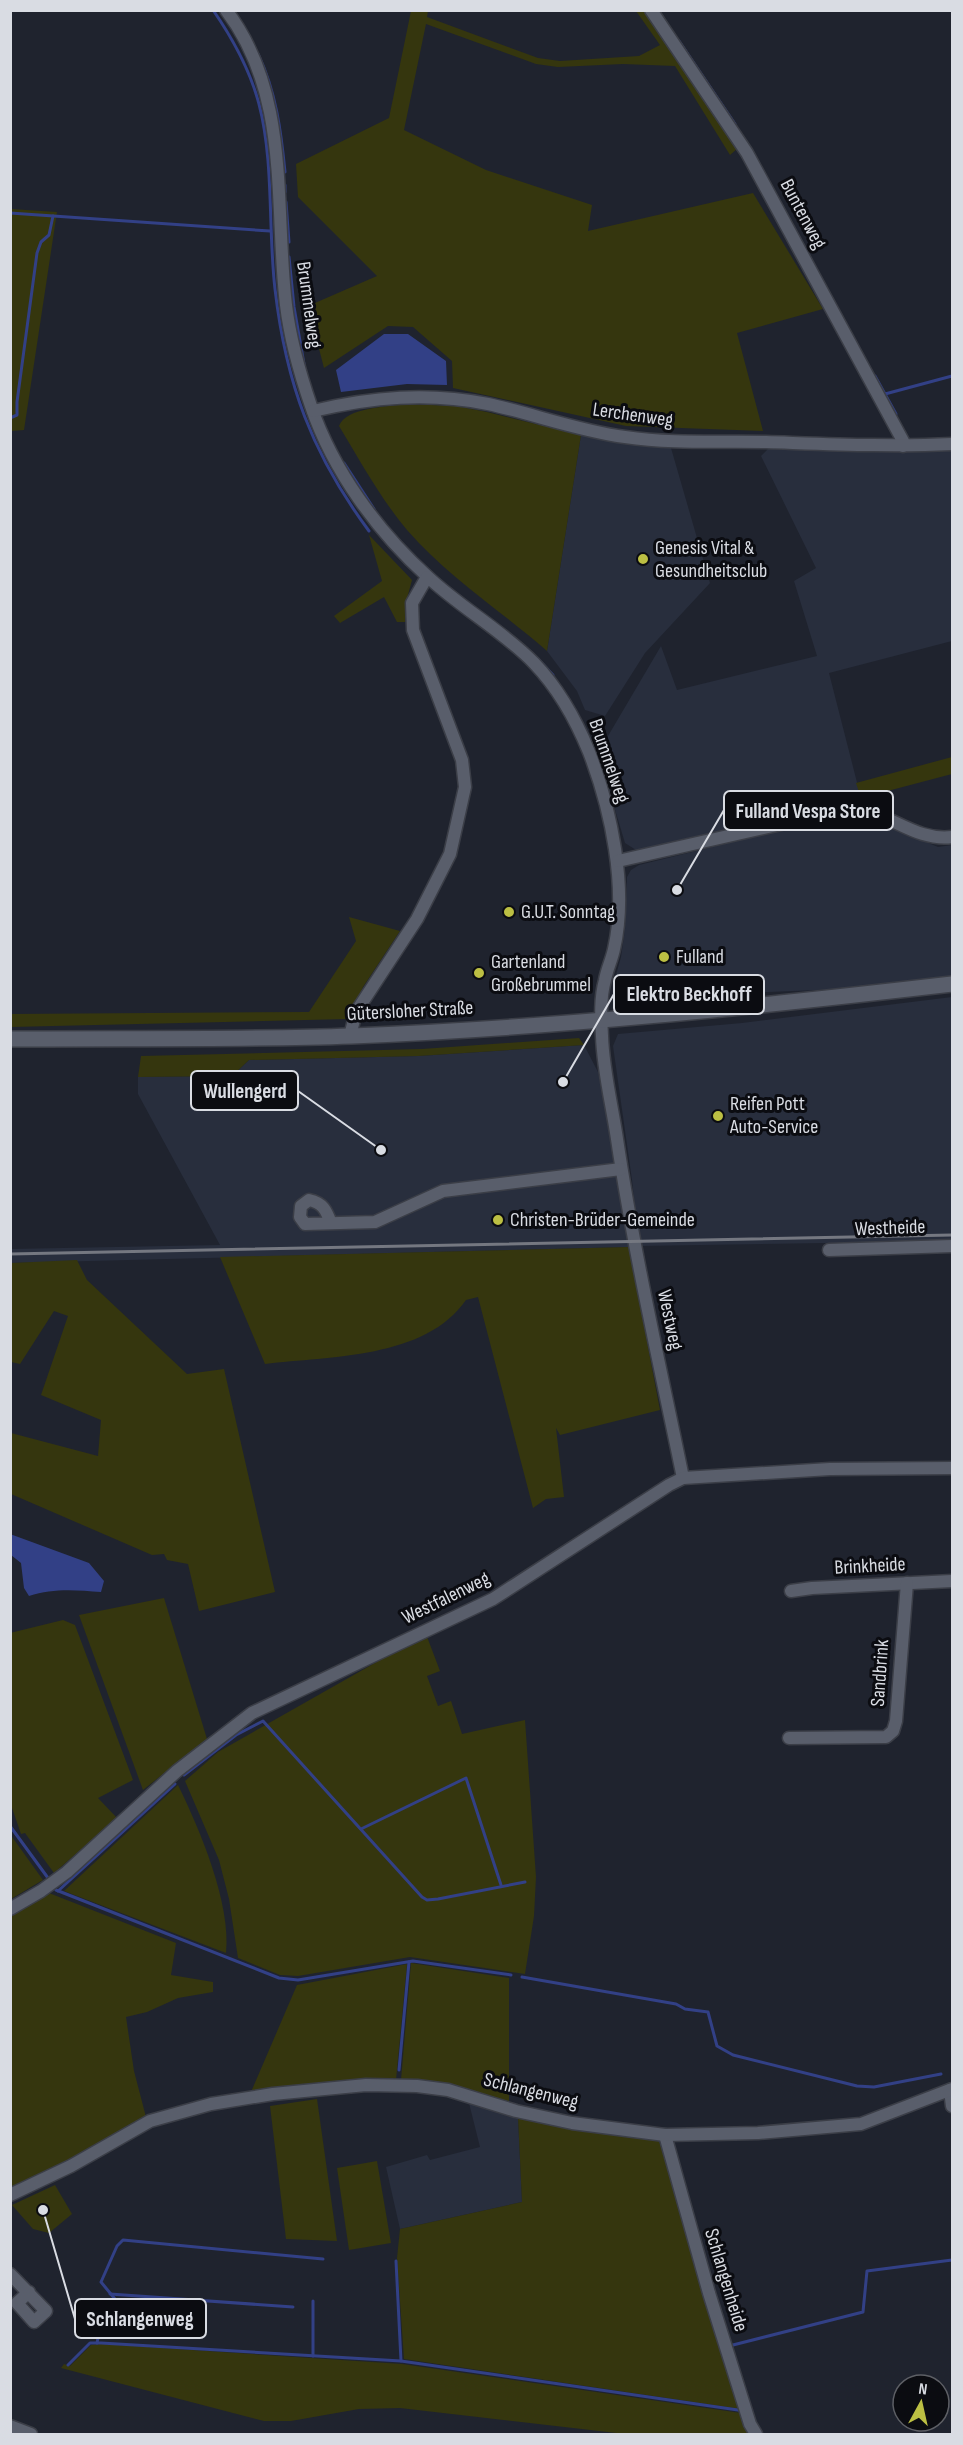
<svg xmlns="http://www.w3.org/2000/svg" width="963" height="2445" viewBox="0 0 963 2445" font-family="'Sofia Sans Condensed',sans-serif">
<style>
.built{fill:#282e3d}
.green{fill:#35360e}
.water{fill:#324086}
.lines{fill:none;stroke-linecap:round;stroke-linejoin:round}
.stream{stroke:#324086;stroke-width:3}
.street-casing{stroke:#3b3e47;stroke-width:15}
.secondary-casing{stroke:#3b3e47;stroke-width:18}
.street{stroke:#595e6b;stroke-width:12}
.secondary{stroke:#595e6b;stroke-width:15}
.rail{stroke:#757881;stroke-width:3}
.poi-dot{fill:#bcbf43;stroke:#0b0c11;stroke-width:2}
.labels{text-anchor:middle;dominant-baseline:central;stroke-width:6;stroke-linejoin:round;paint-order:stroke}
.street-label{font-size:20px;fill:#d9dce3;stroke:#0b0c11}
.poi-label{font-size:20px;fill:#d9dce3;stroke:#0b0c11;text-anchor:start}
.leader{fill:none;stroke:#d9dce3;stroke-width:2}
.callout-dot{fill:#d9dce3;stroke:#0b0c11;stroke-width:2}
.callout{fill:#0b0c11;stroke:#d9dce3;stroke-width:2}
.callout-label{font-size:21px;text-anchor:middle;font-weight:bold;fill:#d9dce3}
</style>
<rect width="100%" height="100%" fill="#1f232e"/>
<g class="built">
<polygon points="581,435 671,448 710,583 645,653 605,716 585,710 577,691 547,651"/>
<polygon points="768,449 906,452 952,450 952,641 829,673 861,798 636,850 625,843 598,753 661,646 677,690 817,656 794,581 816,568 761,456"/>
<polygon points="847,814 864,816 938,847 952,845 952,976 843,989 624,998 619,993 614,982 621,957 625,929 627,877 631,870 639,865"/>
<polygon points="952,997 952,1241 639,1246 632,1180 613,1046 618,1034 742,1023"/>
<polygon points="584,1045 598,1072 614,1152 629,1247 11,1263 10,1249 220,1245 138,1094 138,1077 232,1076 249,1060 418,1056"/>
<polygon points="468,2099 518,2117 522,2202 400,2229 386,2167 427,2155 430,2160 480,2147"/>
</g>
<g class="green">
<polygon points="411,11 428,11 427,17 538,58 560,61 639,56 660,45 636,11 644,11 738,148 730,155 675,66 623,64 558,67 536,64 426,24 404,130 486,170 592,205 588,231 753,193 823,309 737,333 763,431 626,426 453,388 452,361 413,327 388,326 324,368 308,306 377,276 298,197 296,164 389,118"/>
<polygon points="11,209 57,212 24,430 11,431"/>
<path d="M406 404 456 406 487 412 581 435 547 651C501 611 447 576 407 530 381 499 360 461 339 426 346 407 388 407 406 404Z"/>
<polygon points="369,535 412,580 406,602 405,622 397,622 384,597 340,623 334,616 382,581"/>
<polygon points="952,757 952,774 861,798 856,783"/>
<polygon points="349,917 400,931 363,987 348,1019 11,1027 10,1014 309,1012 356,941"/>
<polygon points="579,1038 584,1045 418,1056 249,1060 232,1076 138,1077 141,1056 422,1049"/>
<path d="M629 1247 660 1410 560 1435 556 1428 564 1497 546 1499 533 1508 478 1297 466 1300C425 1359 330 1356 265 1364L220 1257Z"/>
<polygon points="77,1260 87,1280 187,1374 224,1369 275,1592 199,1611 188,1564 167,1560 164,1554 152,1555 11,1494 11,1433 98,1456 101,1420 41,1395 68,1316 54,1311 20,1364 11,1362 11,1263"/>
<polygon points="164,1598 207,1739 143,1790 79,1615"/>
<polygon points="63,1620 75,1625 133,1780 98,1798 117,1818 54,1873 25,1833 21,1834 11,1805 10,1633"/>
<polygon points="426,1634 440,1671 427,1676 438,1706 451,1701 462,1734 525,1720 536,1877 534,1916 525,1974 410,1957 298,1976 280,1975 238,1958 229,1899 219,1860 185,1781 218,1752"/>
<path d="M178 1785C200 1830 231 1903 226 1953L64 1891Z"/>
<polygon points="10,1834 43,1880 11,1899 10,1899"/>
<polygon points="49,1893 176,1943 171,1975 213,1982 213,1992 178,1998 147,2012 126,2017 134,2071 146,2117 95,2148 13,2191 10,2187 10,1916"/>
<polygon points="411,1963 509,1978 509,2104 401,2080"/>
<polygon points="407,1964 396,2080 327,2082 251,2092 297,1985"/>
<polygon points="317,2099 337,2241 286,2239 270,2106"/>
<polygon points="518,2117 572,2129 659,2141 741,2409 404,2359 397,2258 400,2229 522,2202"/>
<polygon points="377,2161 391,2243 349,2250 337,2168"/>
<polygon points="55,2185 72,2214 49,2233 33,2229 12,2205"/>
<polygon points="102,2344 402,2364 741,2413 752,2434 625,2434 400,2408 359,2409 291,2421 264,2421 61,2368 64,2364 70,2366 91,2345"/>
</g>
<g class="water">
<polygon points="384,334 408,334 446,361 447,385 407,384 341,392 336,370"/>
<path d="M10 1534 89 1563 104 1581 101 1592C76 1590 53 1588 29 1596L24 1588 21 1563 11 1555Z"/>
</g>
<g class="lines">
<g class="stream">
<path d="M213 10C233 39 250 70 259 104 274 161 268 230 275 289 286 384 312 454 369 531"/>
<polyline points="679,41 735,124"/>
<path d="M258 54C276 92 281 131 285 172"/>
<polyline points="285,185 285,192"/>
<polyline points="286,202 289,242"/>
<polyline points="10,213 270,231"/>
<polyline points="289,257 294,307 304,364"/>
<polyline points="875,376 896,414"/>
<polyline points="885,394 952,376"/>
<polyline points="10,418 17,415 17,402 37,253 41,242 49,235 53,216"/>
<polyline points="344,463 374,509"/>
<polyline points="537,658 553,675"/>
<polyline points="184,1775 236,1735 263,1721 422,1897 427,1900 438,1899 525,1882"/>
<polyline points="10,1826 48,1878"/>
<polyline points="361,1829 466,1778 501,1885"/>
<polyline points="56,1890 279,1978 298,1980 413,1961 511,1975"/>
<polyline points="58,1891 175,1784"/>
<polyline points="522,1977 676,2004 685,2009 708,2012 717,2046 733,2055 857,2086 874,2087 941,2074"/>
<polyline points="399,2070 409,1962"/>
<polyline points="396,2261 401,2361"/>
<polyline points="110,2294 293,2307"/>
<polyline points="313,2301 313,2356"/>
<polyline points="97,2343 98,2338 124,2310 101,2282 117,2246 123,2240 323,2259"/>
<polyline points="729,2346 863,2312 867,2271 952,2260"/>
<polyline points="68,2365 90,2343 101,2343 401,2361 738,2410"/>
</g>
<defs>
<g id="street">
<path d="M226 10C291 95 274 205 286 305 290 339 300 374 311 406 333 471 378 532 428 577 461 608 503 631 534 663 558 688 576 720 589 752 611 809 628 888 614 949 612 959 607 969 605 980 600 998 601 1017 602 1036 603 1070 612 1105 617 1139 634 1253 660 1366 683 1478"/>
<polyline points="651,10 747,153 903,441 903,446"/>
<path d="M313 411C372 397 428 392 488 404 534 414 579 431 625 437 672 444 719 441 766 442 828 444 890 447 952 444"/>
<path d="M618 861 847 809C885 807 912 842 952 837"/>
<polyline points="350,1036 356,1012 417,919 450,854 465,787 462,760 413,630 412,603 427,577"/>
<path d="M331 1223C326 1210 323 1203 309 1200L301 1206 300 1217 305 1224 375 1222 443 1191 621 1169"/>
<polyline points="829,1250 952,1246"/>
<polyline points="791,1591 812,1588 952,1581"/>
<polyline points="789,1738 886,1737 893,1731 896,1721 907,1583"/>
<polyline points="10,1909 41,1891 67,1872 177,1771 252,1713 493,1599 669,1485 683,1478 830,1469 952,1468"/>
<polyline points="950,2090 952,2106"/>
<polyline points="665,2135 709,2293 750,2424 756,2434"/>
<polyline points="10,2195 71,2166 150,2121 211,2104 273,2094 366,2085 417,2086 448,2090 516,2111 572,2123 665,2135 758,2133 861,2124 952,2089"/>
<polyline points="10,2274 46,2311 34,2322 17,2303 29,2292"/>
<polyline points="10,2426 31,2434"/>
</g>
<path id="secondary" d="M10 1039C124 1038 239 1040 352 1036 553 1028 753 1007 952 984"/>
</defs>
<use href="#street" class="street-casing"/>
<use href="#secondary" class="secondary-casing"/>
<use href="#street" class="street"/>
<use href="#secondary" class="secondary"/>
<polyline class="rail" points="10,1254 952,1235"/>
</g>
<g class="poi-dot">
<circle cx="643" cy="559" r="6"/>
<circle cx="509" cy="912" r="6"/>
<circle cx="664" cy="957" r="6"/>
<circle cx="479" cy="973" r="6"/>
<circle cx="718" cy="1116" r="6"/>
<circle cx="498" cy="1220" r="6"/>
</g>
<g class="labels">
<g class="street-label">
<text transform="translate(803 214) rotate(62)">Buntenweg</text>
<text transform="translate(309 305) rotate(82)">Brummelweg</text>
<text transform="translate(633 415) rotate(8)">Lerchenweg</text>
<text transform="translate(609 761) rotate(71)">Brummelweg</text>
<text transform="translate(410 1011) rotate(-3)">Gütersloher Straße</text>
<text transform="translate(890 1228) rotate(-2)">Westheide</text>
<text transform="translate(670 1320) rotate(78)">Westweg</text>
<text transform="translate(870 1566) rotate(-3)">Brinkheide</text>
<text transform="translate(446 1598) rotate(-26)">Westfalenweg</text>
<text transform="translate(880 1673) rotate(-86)">Sandbrink</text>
<text transform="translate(531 2091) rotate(14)">Schlangenweg</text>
<text transform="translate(726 2280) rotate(73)">Schlangenheide</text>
</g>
<g class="poi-label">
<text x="655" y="548">Genesis Vital &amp;<tspan x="655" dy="23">Gesundheitsclub</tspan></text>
<text x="521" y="912">G.U.T. Sonntag</text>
<text x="676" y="957">Fulland</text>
<text x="491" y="962">Gartenland<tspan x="491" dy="23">Großebrummel</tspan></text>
<text x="730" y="1104">Reifen Pott<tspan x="730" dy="23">Auto-Service</tspan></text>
<text x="510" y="1220">Christen-Brüder-Gemeinde</text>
</g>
</g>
<path class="leader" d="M677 890L724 810M563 1082L614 994M381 1150L298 1091M43 2210L75 2319"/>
<g class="callout-dot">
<circle cx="677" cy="890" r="6"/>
<circle cx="563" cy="1082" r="6"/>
<circle cx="381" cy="1150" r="6"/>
<circle cx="43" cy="2210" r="6"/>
</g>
<g class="callout">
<rect x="724" y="791" width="169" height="39" rx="6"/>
<rect x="614" y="975" width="150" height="39" rx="6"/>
<rect x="191" y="1071" width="107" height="39" rx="6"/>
<rect x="75" y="2299" width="131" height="39" rx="6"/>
</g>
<g class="callout-label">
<text x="808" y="818">Fulland Vespa Store</text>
<text x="689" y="1001">Elektro Beckhoff</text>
<text x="245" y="1098">Wullengerd</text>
<text x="140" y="2326">Schlangenweg</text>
</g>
<rect width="963" height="2445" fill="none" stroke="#d9dce3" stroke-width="24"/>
<g transform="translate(921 2403) rotate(8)"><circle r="28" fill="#0b0c11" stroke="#5d5f65" stroke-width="1.5"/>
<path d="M0-4.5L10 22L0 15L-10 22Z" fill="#bcbf43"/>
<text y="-9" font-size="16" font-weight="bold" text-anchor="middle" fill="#d9dce3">N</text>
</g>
</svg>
